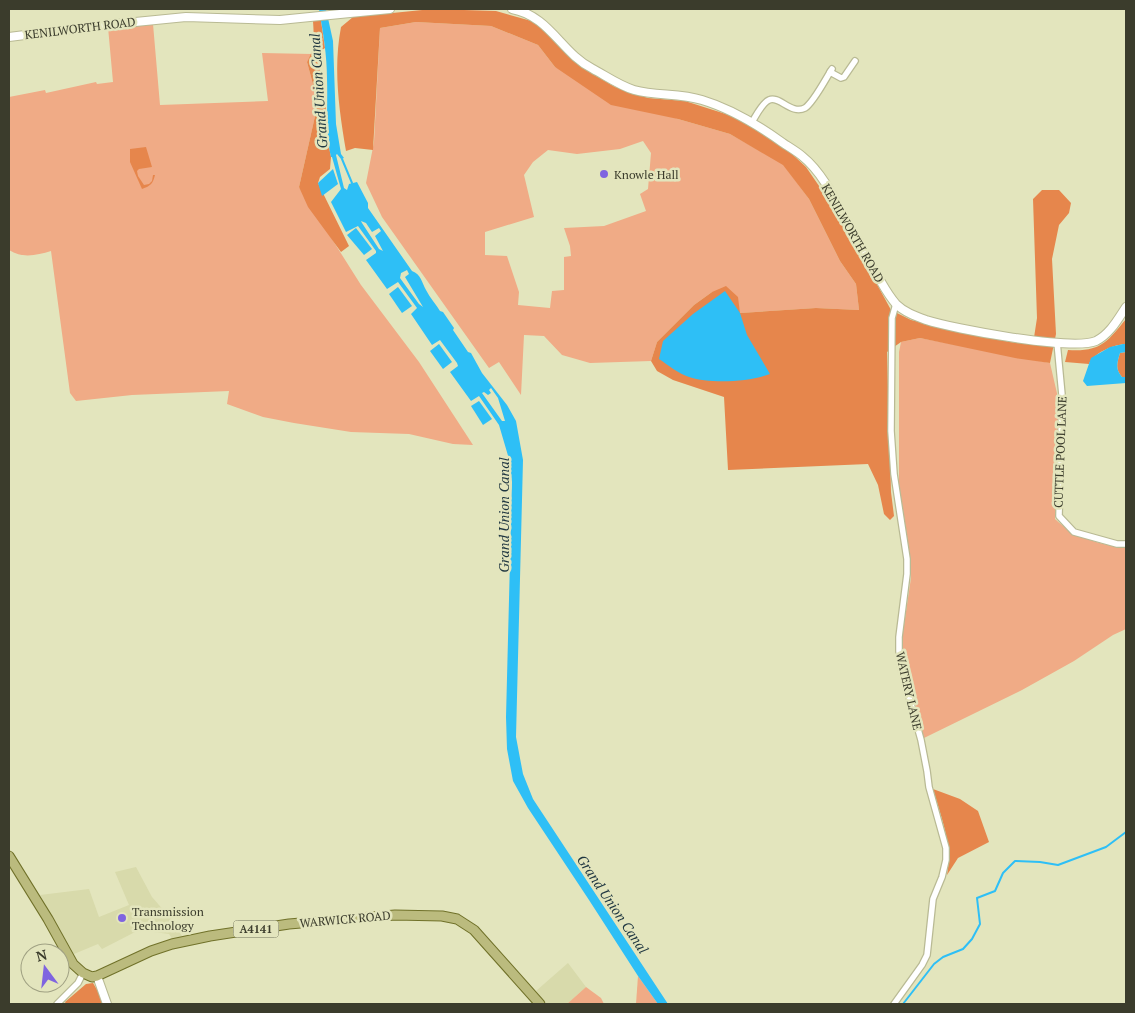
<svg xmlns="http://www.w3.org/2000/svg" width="1135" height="1013" viewBox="0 0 1135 1013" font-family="'PT Serif',serif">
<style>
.built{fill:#d8daab}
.green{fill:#f0ab86;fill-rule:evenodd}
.forest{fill:#e6864c}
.water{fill:#2ebff6;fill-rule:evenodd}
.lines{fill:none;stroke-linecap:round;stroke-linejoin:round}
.stream{stroke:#2ebff6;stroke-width:2}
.street-casing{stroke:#b9ba94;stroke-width:8}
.secondary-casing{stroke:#b9ba94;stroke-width:10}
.primary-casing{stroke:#707129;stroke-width:11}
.street{stroke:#fff;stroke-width:5.5}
.secondary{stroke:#fff;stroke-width:8}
.primary{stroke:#bbbb7e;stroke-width:9}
.poi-dot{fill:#7f64e0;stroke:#e3e5bd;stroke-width:2}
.labels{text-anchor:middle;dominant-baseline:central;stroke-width:5;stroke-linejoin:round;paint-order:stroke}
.shield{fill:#e3e5bd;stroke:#6d6f58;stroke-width:1}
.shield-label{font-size:11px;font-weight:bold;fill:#3b3c2c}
.street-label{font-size:12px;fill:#3b3c2c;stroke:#e3e5bd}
.poi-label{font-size:12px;fill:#3b3c2c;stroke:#e3e5bd;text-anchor:start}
.water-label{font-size:14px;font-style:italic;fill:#1f3640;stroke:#e3e5bd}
</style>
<rect width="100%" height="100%" fill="#e3e5bd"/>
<g class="built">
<polygon points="136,867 152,897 172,920 182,936 173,940 169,934 139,930 102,949 98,944 74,954 40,895 89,889 99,917 129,905 115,872"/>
<polygon points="568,963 586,987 567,1004 547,1004 536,991"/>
</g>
<g class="green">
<path d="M416 22 491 26 538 45 555 67 678 119 730 134 783 164 809 199 840 261 856 284 859 310 816 308 740 313 712 292 694 305 657 342 651 361 590 363 562 355 544 336 524 335 521 395 499 362 489 368 382 217 366 183 374 142 380 28ZM643 141 651 153 648 189 640 194 646 211 604 226 564 228 570 246 571 256 564 257V290L552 291 550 308 518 305 519 292 507 256 485 255V232L534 217 524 175 533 162 548 150 577 154 620 149Z"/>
<path d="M153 24 160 105 268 101 262 53 312 54 307 62 318 103 299 187 361 285 419 362 473 445 453 444 409 434 351 432 294 423 263 417 227 404 229 391 132 395 76 401 70 393 51 251C37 255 23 259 9 250V97L45 90 46 93 96 82 97 84 113 82 108 27Z"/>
<path d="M920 338 1050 363 1059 402 1055 519C1074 537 1100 545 1126 548V629L1113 635 1074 661 1022 690 924 738 909 687 901 645 911 578 909 549 899 485V352L901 342Z"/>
<polygon points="638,976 658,1004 636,1004"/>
<polygon points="586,987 601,998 604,1004 567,1004"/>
</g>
<g class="forest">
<path d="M432 9 496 11 535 22 581 67 615 87 648 98 685 101 732 116 762 133 792 154 806 167 841 218 891 310 911 320 1010 342 1033 344 1037 318 1033 199 1042 190H1059L1071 203 1069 213 1059 225 1052 259 1056 334 1050 363 1015 358 920 338 901 342 887 352 891 492 894 516 890 520 884 514 878 485 868 464 728 470 724 397 673 380 657 371 651 361 657 342 694 305 712 292 726 286 738 297 740 313 816 308 859 310 856 284 840 261 809 199 783 165 730 134 678 119 611 105 555 67 538 45 491 26 416 22 380 28 373 150 355 148 346 151C339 109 333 69 341 27L353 17Z"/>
<path d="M313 21H321L325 48 316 54 323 83 326 110V132L331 157 330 169 320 177 318 183 349 246 341 252 308 207 299 187 318 103 307 62C315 49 314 36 313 21Z"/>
<path d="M146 147 152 167 139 169 137 171 138 176 144 185 149 184 152 181 153 175H155C153 183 151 186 142 189L130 162V149Z"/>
<path d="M1126 319V344C1115 344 1093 353 1089 364L1065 362 1068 350C1101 352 1107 342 1126 319Z"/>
<path d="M1126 352V377H1122C1115 369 1117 363 1120 353Z"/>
<path d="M933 789 960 799 978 811 989 842 958 858 947 875C953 846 941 817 933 789Z"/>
<polygon points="93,983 99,993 103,1004 66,1004 65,1002 86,984"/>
</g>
<g class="water">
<path d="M319 9H326L333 41 336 124 341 154 344 158 341 159 337 154 336 155 344 188 347 190 349 184 357 182 368 203V208L412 271C421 274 422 283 426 290 430 298 436 304 440 311L443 312 454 328 453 330 468 352 471 353 482 373 507 405 516 421 523 460 516 737 523 774 533 799 668 1004H658L638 976 589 900 528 808 513 781 507 749 506 717 512 482 509 459 499 425 479 396 471 401 450 372 458 366 457 363 440 340 432 345 411 314 417 308 398 282 387 289 366 260 376 253V251L358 226 346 232 331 202 341 189 332 157H331C325 129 328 106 327 79 327 55 323 32 319 9ZM361 221 366 223 372 232 379 228 381 231 375 236 383 251 379 249 362 223ZM407 270 409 274 405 277 423 307 419 304 400 278 401 273ZM491 388 498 398 505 421H502L482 393 484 392 488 395 491 393 489 390Z"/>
<polygon points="333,169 338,184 322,196 318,183"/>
<polygon points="356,228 372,249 364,255 347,235"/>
<polygon points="398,287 412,306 402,313 389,294"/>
<path d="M725 291 740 313 747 335 770 374C750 382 710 384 689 377 679 374 668 365 659 359L663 341 693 314Z"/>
<polygon points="439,344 452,362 443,369 430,351"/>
<path d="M1123 344H1126V352L1120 353C1117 363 1115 369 1122 377H1126V383L1087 386 1083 381 1091 358 1110 347Z"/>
<polygon points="479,401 492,419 483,425 471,406"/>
</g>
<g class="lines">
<g class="stream">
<polyline points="342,159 352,183"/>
<polyline points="903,1004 934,964 943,957 963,949 972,939 980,924 977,898 995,891 1003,873 1015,861 1040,862 1058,865 1106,847 1126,832"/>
</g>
<defs>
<g id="street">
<polyline points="830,72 841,78 844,77 855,61"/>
<path d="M752 122C756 116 762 103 769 100 779 95 791 115 805 108 814 102 826 78 832 69"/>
<polyline points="1057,342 1062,395 1059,516 1074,532 1117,544 1126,544"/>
<polyline points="57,1004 78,983 83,973"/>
<polyline points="894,1004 922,965 927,955 933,899 942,877 946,860 946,848 929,787 927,771 921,740 901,668 899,651 899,637 907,574 907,559 894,474 891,431 892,318 896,304"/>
</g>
<g id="secondary">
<path d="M512 9C550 16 561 53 593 69 606 76 620 86 634 90 656 96 680 93 702 100 732 109 758 125 783 143 789 147 796 151 802 156 828 177 839 211 855 239 862 251 869 263 877 275 883 285 888 295 896 304 904 312 915 316 926 320 954 329 1072 351 1096 341 1110 334 1118 319 1126 307"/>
<polyline points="9,37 105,25 186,17 280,20 390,9"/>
<polyline points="97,976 107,1004"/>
</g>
<polyline id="primary" points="9,856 48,919 73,964 83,973 92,977 97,976 151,951 172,944 210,936 289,924 395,915 442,916 457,919 474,930 540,1004"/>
</defs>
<use href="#street" class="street-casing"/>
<use href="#secondary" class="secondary-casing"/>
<use href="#primary" class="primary-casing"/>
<use href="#street" class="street"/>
<use href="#secondary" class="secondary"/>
<use href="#primary" class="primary"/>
</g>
<g class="poi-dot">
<circle cx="604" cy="174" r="5"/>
<circle cx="122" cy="918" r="5"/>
</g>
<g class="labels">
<rect class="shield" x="233.5" y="920.5" width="45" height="17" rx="4"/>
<g class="shield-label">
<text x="256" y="929">A4141</text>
</g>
<g class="street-label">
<text transform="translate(80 28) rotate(-7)">KENILWORTH ROAD</text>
<text transform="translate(853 233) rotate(60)">KENILWORTH ROAD</text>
<text transform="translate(1060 452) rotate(-88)">CUTTLE POOL LANE</text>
<text transform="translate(909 691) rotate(77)">WATERY LANE</text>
<text transform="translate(345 919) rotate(-5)">WARWICK ROAD</text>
</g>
<g class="poi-label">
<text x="614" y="174">Knowle Hall</text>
<text x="132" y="911">Transmission<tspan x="132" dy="14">Technology</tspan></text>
</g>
<g class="water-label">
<text transform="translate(318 91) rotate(-94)">Grand Union Canal</text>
<text transform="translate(503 515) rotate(-90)">Grand Union Canal</text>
<text transform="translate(613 904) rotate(56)">Grand Union Canal</text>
</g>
</g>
<rect width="1135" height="1013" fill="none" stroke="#3b3c2c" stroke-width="20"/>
<g transform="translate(45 968) rotate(345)"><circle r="24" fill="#e3e5bd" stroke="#a0a183"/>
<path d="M0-4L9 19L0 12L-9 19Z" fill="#7f64e0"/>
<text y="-8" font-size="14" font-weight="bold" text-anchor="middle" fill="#3b3c2c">N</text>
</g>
</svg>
